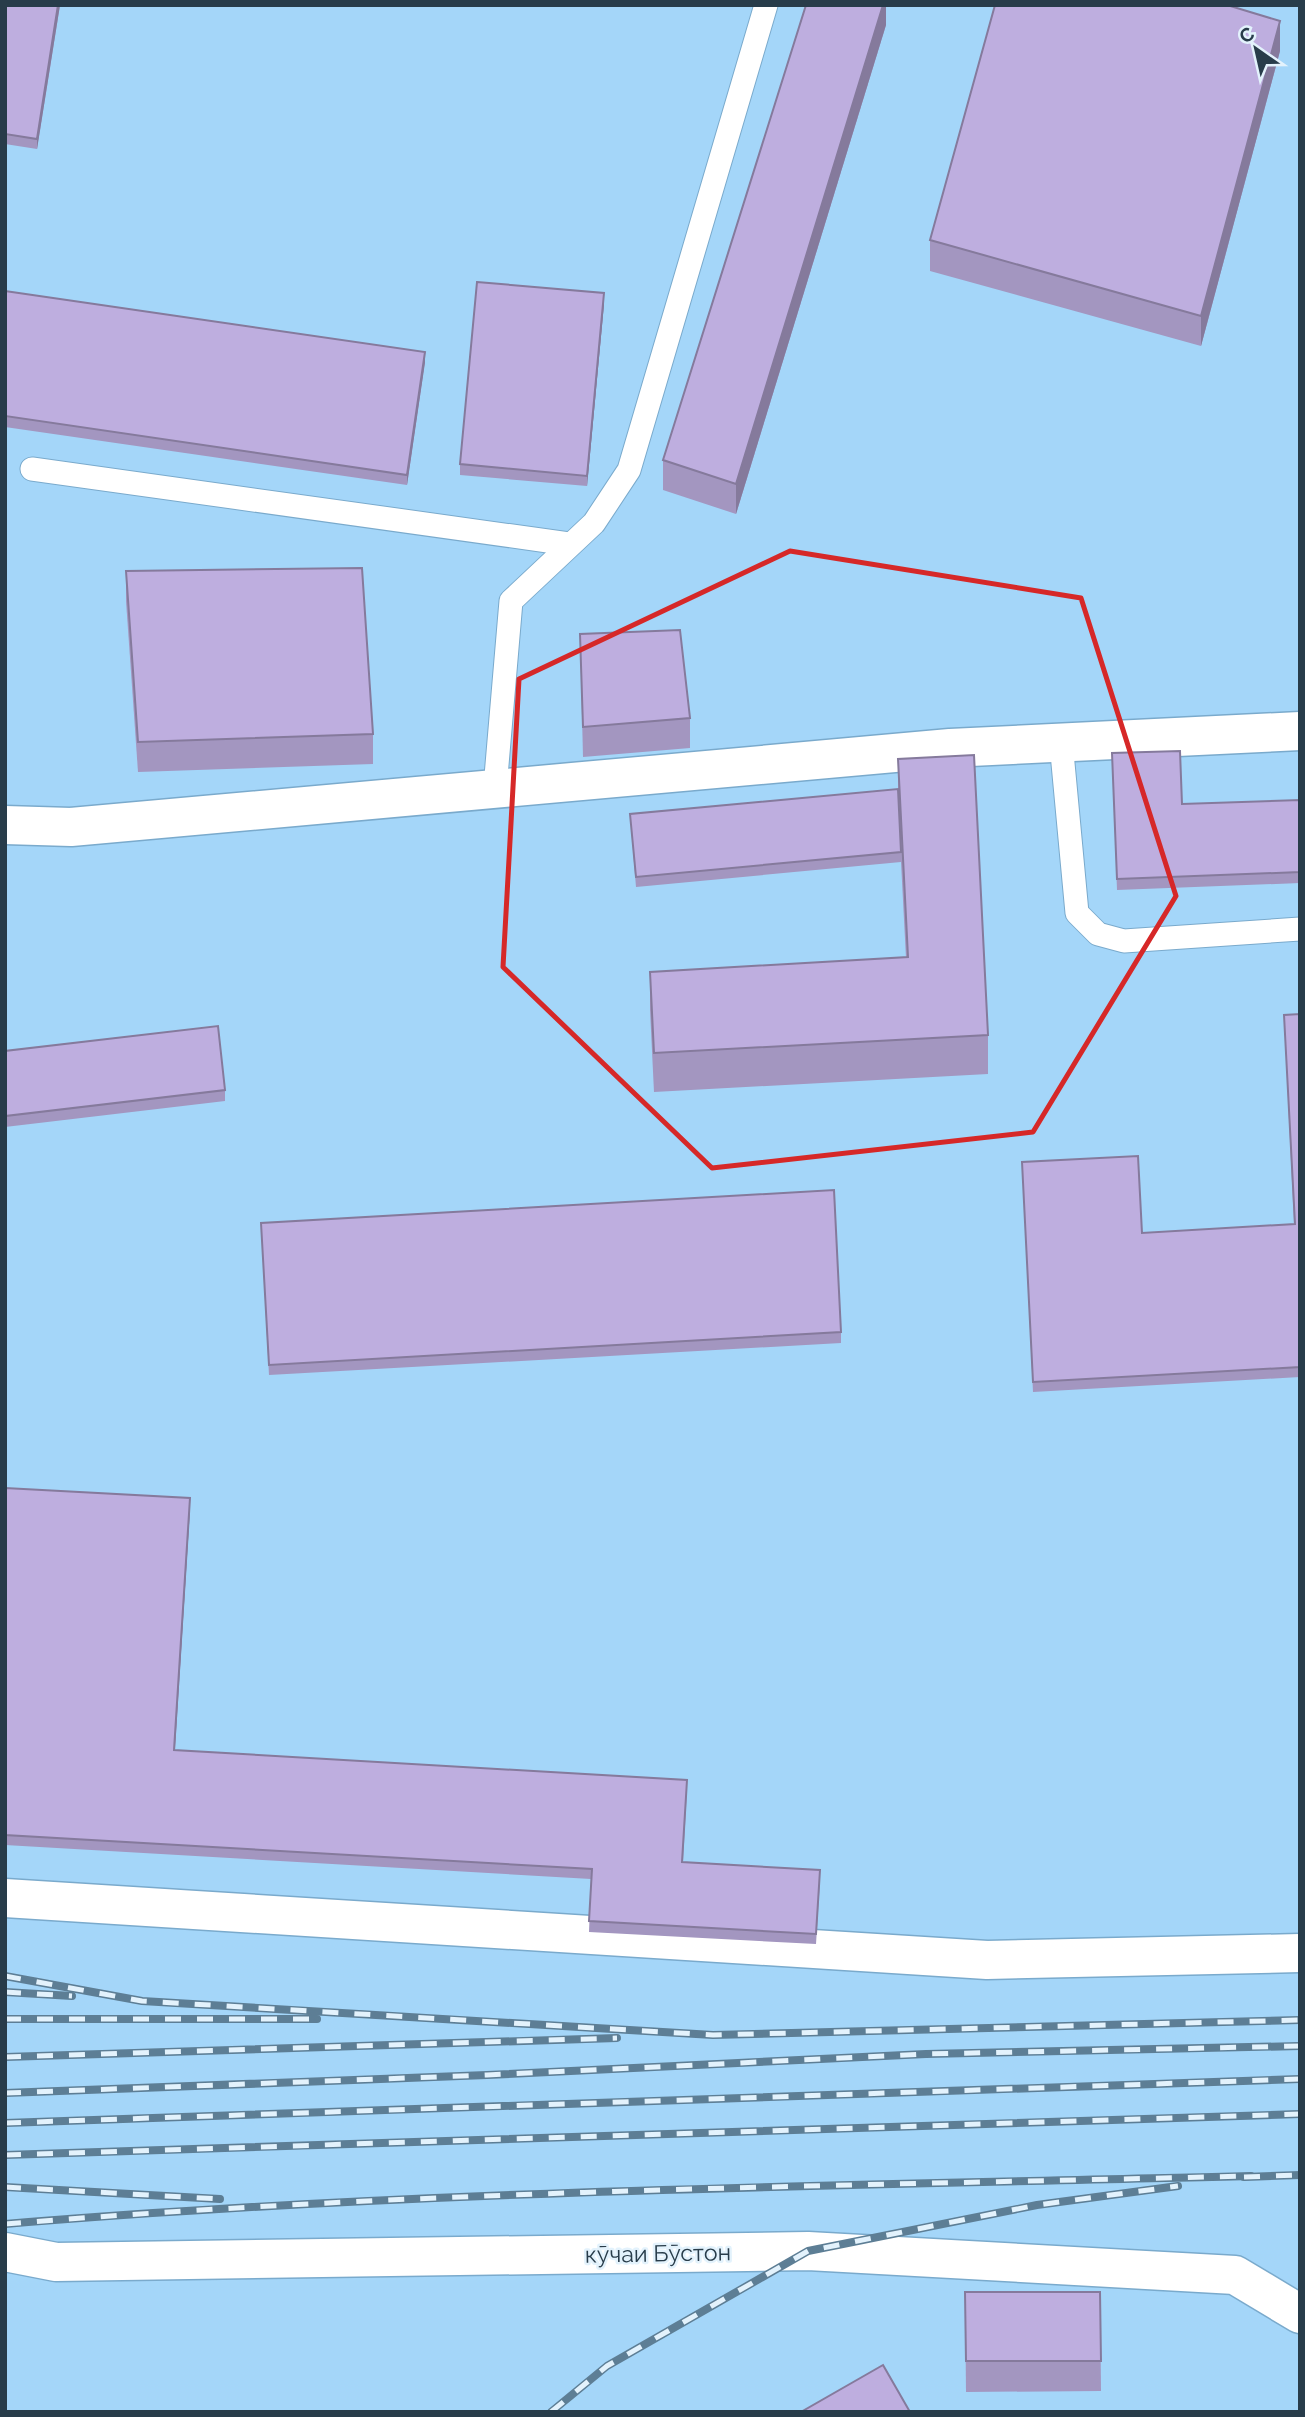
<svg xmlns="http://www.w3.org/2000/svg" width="1305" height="2417" viewBox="0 0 1305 2417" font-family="Raleway,sans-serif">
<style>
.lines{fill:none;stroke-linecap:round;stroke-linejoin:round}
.lane-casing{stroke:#7aaacc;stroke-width:25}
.street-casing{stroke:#7aaacc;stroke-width:41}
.secondary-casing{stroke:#7aaacc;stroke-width:41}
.lane{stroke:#fff;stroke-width:23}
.street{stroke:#fff;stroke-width:38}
.secondary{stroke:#fff;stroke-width:38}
.rail-casing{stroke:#5d7e95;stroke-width:8}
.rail{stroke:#e3f2fc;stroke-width:5;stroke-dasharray:16;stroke-linecap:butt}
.wall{fill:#a396c0}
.shaded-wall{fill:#857a9c}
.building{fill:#beaedf;stroke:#857a9c;stroke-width:2}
.marked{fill:none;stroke:#d62828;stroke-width:5;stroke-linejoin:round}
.labels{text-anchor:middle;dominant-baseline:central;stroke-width:5;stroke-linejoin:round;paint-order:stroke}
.street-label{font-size:23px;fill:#283c4a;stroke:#e3f2fc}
</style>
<rect width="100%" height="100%" fill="#a4d6f9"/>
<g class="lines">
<defs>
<g id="lane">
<polyline points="32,469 569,544"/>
<polyline points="1061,742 1077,913 1098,934 1124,941 1300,929"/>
<polyline points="495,788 511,601 594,523 629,470 766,5"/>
</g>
<g id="street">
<polyline points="5,825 71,827 950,748 1300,731"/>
<polyline points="5,1898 987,1960 1300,1953"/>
</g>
<polyline id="secondary" points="5,2252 56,2262 808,2251 1235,2275 1300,2314"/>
</defs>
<use href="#lane" class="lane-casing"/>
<use href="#street" class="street-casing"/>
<use href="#secondary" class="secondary-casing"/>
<use href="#lane" class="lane"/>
<use href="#street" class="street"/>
<use href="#secondary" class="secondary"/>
<defs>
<g id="rail">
<polyline points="5,1976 142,2001 713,2035 1300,2020"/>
<polyline points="5,1992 72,1996"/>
<polyline points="5,2019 317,2019"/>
<polyline points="5,2057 617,2038"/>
<polyline points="5,2093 487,2075 926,2054 1300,2046"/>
<polyline points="5,2123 1300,2079"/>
<polyline points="5,2155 1300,2114"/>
<polyline points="1244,2177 1300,2175"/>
<polyline points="5,2187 220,2199"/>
<path d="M5 2224C420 2190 835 2186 1251 2176"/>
<polyline points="551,2412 607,2366 808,2251 1037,2205 1178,2186"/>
</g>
</defs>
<use href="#rail" class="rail-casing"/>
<use href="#rail" class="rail"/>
</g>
<g class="wall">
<polygon points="5,5 60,5 37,149 5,144"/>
<polygon points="886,5 886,25 736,514 663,490 663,460"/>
<polygon points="1280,51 1201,346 930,271 930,240"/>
<polygon points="5,291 425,362 407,485 5,427"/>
<polygon points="604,304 587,486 460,475 460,464"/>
<polygon points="126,571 373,734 373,764 138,772 126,601"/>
<polygon points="580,634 690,718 690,748 583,757"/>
<polygon points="1112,753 1182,804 1300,800 1300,883 1117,890"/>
<polygon points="898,759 988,1035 988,1074 654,1092 650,1010 650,972 906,958 901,862 636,887 630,814 898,789"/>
<polygon points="1300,1014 1300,1377 1033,1392 1022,1162 1142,1233 1294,1224 1284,1015"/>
<polygon points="5,1051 225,1090 225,1101 5,1127"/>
<polygon points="261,1223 841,1332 841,1343 269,1375"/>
<polygon points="5,1488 190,1509 175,1750 687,1790 683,1862 820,1881 816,1944 589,1932 591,1879 5,1845"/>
<polygon points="965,2292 1100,2292 1101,2391 966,2392"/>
</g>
<g class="shaded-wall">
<polygon points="58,5 60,5 37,149 37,139"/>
<polygon points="883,5 886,5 886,25 736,514 736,484"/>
<polygon points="1280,21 1280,51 1201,346 1201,316"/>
<polygon points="604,293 604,304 587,486 587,476"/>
<polygon points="425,352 425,362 407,485 407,475"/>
<polygon points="190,1498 190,1509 174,1761 174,1750"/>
</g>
<g class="building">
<polygon points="5,5 58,5 37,139 5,134"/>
<polygon points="806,5 883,5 736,484 663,460"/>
<polygon points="995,5 1227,5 1280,21 1201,316 930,240"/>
<polygon points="477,282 604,293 587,476 460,464"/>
<polygon points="5,291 425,352 407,475 5,416"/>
<polygon points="362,568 373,734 138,742 126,571"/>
<polygon points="680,630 690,718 583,727 580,634"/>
<polygon points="1180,751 1182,804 1300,800 1300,872 1117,879 1112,753"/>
<polygon points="974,755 988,1035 654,1053 650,972 908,957 898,759"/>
<polygon points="898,789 901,852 636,877 630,814"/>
<polygon points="1300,1014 1300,1367 1033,1382 1022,1162 1138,1156 1142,1233 1295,1224 1284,1015"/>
<polygon points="218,1026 225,1090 5,1116 5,1051"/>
<polygon points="834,1190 841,1332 269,1365 261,1223"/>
<polygon points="5,1488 190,1498 174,1750 687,1780 682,1862 820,1870 816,1934 589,1921 592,1869 5,1835"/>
<polygon points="965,2292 1100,2292 1101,2361 966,2361"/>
<polygon points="883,2365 910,2412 801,2412"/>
</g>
<path class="marked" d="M790 551 1081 598 1176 896 1033 1132 712 1168 503 967 519 679Z"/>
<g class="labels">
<g class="street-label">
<text transform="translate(658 2253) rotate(-1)">кӯчаи Бӯстон</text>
</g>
</g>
<rect width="1305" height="2417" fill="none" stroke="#283c4a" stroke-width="14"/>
<g transform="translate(1256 49) rotate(326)" stroke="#e3f2fc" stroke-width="5" paint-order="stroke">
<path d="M0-5L12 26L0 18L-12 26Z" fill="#283c4a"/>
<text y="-10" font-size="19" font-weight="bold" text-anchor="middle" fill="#283c4a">С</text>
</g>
</svg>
